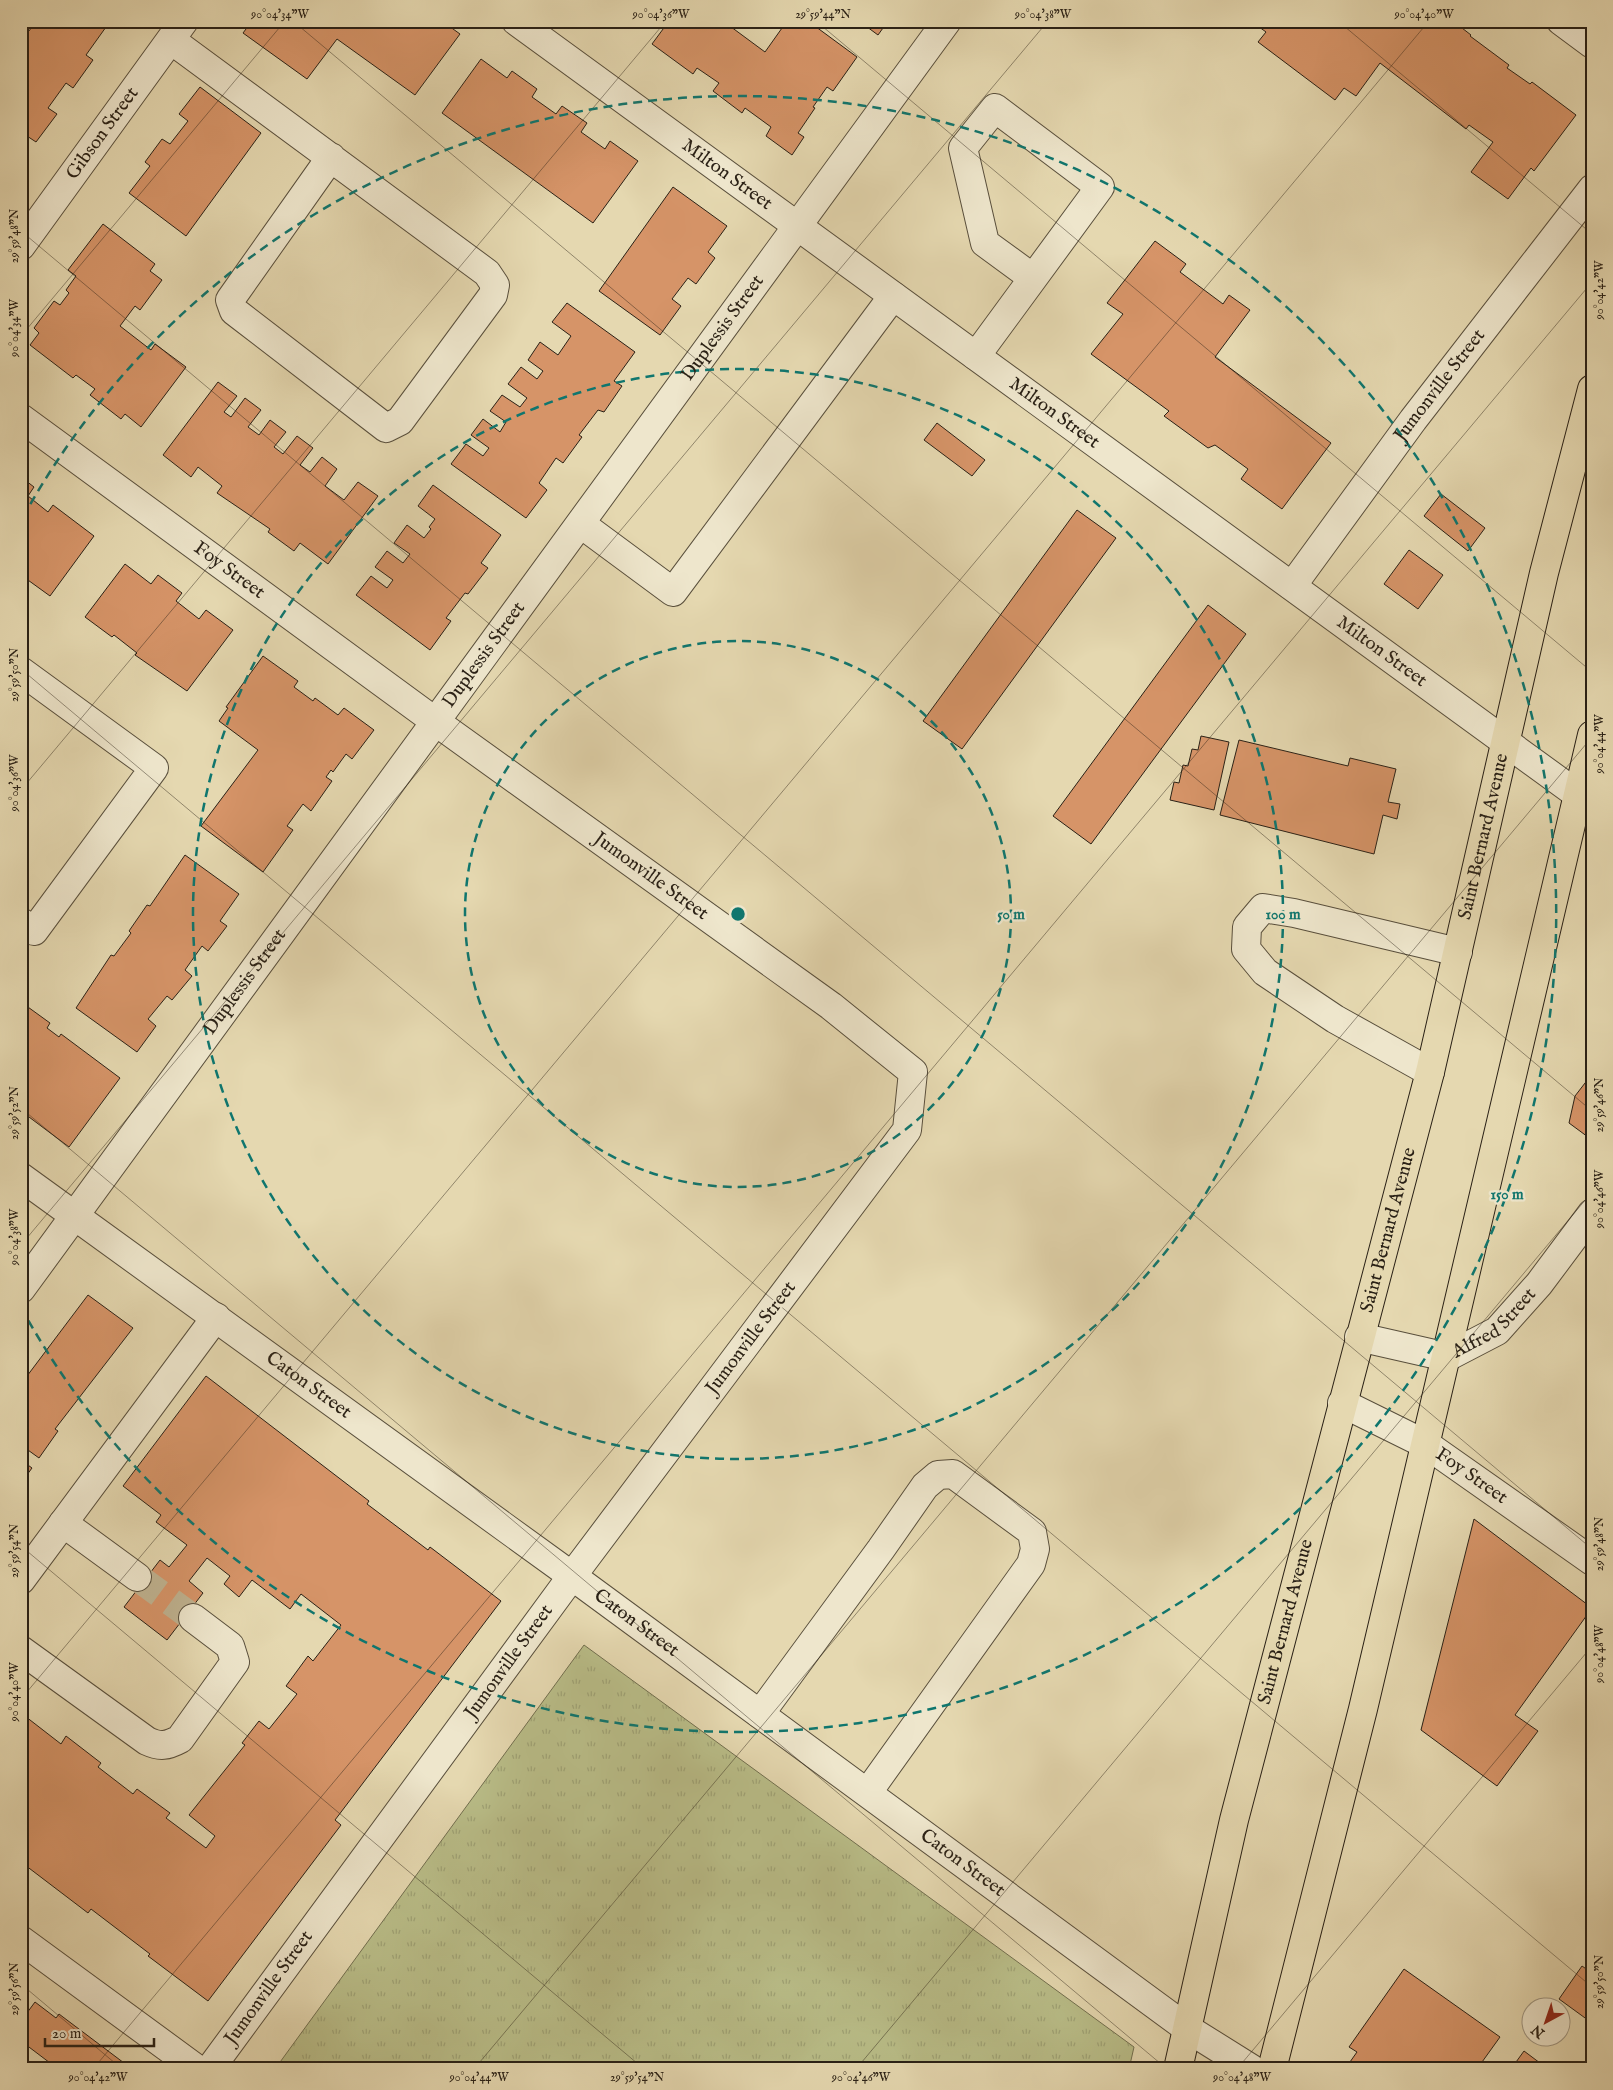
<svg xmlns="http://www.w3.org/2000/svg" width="1613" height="2090" viewBox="0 0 1613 2090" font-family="'IM FELL English',serif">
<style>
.grass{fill:url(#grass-tufts);stroke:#726f4f}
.building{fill:#d69468;stroke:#2a2116}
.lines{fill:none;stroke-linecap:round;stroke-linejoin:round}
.minor-tunnel{stroke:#c0b391;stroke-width:28;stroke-dasharray:28 14;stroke-linecap:butt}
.minor-casing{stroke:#594f3c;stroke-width:30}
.major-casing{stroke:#2a2116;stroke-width:30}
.minor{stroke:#eee6cc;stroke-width:28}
.major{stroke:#e5d8b0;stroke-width:28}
.ticks{fill:none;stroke:#2a2116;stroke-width:1;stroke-opacity:0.45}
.ring{fill:none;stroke:#0f766e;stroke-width:2.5;stroke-dasharray:9 6}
.labels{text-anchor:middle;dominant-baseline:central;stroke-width:4.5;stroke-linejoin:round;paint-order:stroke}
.street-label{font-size:19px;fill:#2a2116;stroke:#eee6cc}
.centre{fill:#0f766e;stroke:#eee6cc;stroke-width:2.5}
.ring-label{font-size:15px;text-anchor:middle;font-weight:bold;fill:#0f766e;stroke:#eee6cc;stroke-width:4.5;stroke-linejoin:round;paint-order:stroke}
.neatline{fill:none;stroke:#2a2116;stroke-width:2}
.ticks-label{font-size:12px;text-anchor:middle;fill:#2a2116}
</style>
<defs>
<pattern id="grass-tufts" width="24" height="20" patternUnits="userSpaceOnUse" patternTransform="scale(1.25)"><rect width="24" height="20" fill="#b9bd88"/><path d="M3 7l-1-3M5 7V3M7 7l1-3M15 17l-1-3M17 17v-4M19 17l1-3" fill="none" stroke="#9fa275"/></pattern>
</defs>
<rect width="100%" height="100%" fill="#e5d8b0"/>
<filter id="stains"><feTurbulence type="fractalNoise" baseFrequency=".004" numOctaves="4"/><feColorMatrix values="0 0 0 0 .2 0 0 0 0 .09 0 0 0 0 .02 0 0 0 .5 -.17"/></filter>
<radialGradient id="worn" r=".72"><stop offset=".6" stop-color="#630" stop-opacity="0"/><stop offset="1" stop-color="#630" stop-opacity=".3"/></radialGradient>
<polygon class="grass" points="584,1645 1134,2047 1129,2069 275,2069"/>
<g class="building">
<polygon points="36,21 98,21 106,27 86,55 93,60 73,88 66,83 48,108 57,114 36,142 21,132 21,25 29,31"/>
<polygon points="252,21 442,21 460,34 415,95 337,39 307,79 243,33"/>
<polygon points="612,21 625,21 620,28"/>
<polygon points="669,21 723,21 765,52 787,21 808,21 857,57 833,91 827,87 813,107 815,108 798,133 804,137 792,155 766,136 771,127 745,108 742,113 713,91 719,83 697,68 693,74 652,44"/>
<polygon points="859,21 888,21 878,35"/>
<polygon points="1251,21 1453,21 1471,35 1470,36 1509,65 1507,68 1530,84 1532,82 1576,115 1534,171 1531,168 1508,199 1471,172 1493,142 1469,125 1466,129 1380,63 1356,96 1344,88 1335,100 1258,42 1266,32"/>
<polygon points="481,59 507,78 512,71 537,89 532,97 556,114 562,106 587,123 581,132 605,149 610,141 638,161 593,223 442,113"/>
<polygon points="200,87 261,133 186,236 129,193 150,166 145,162 162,139 170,144 188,121 179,114"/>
<polygon points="673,187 727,226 708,252 715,258 696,284 688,278 672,299 681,306 660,335 599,291"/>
<polygon points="103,224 155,264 150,271 162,280 140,310 135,306 120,326 151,350 155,344 186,367 141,427 125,414 121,419 90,395 95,389 76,375 73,378 30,345 39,333 34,328 54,301 60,305 69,293 66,290 76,276 68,270"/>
<polygon points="1155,241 1186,264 1180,272 1223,304 1229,295 1250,310 1215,357 1331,443 1282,509 1241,479 1248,469 1215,445 1208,448 1164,416 1169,411 1091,354 1123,314 1107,303"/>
<polygon points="567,303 635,352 614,381 622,386 604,412 598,410 579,435 582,437 563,463 556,458 539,483 547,490 526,518 451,464 466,444 483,456 489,448 471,435 483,419 500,432 506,422 490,411 502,395 520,407 527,398 508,384 521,367 537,379 543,371 528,360 540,342 558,355 571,336 552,322"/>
<polygon points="218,382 237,396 224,412 231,417 245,398 261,410 248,427 259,435 270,420 286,432 274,447 283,454 297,436 313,448 300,465 310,472 322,457 337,469 325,486 344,500 358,482 378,496 328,564 300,543 294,551 268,532 270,529 217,493 222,486 198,467 191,477 163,455"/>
<polygon points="937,423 985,460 972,476 924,440"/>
<polygon points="21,477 34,487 28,496 48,512 53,505 94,536 50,596 21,575"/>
<polygon points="433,485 501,535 481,563 488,568 468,594 465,593 446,618 451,621 430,650 356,595 371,576 387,588 393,580 375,567 387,551 403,563 410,554 394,543 407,525 424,538 431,529 429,527 435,519 418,506"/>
<polygon points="1441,494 1485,528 1468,551 1424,516"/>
<polygon points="1077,510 1116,538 962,749 923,721"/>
<polygon points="1409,550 1443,575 1418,609 1384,584"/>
<polygon points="125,564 151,584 158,575 182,593 176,601 199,619 206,610 233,630 187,691 135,655 137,653 114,635 112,637 85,617"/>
<polygon points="1208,605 1246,634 1091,844 1053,816"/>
<polygon points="263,656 298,681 294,687 313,701 315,698 338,715 344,708 374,730 352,759 346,754 333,772 331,770 326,777 332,781 311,811 303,804 287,826 293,830 263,872 201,826 258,750 219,721 228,708 226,707"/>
<polygon points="1201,736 1229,742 1214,810 1170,800 1174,782 1179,783 1183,765 1188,766 1192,749 1198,750"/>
<polygon points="1239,740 1348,766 1350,758 1396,769 1388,802 1400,804 1397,819 1383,815 1374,854 1220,815"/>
<polygon points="185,855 239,894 220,921 227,926 208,951 202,946 185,970 192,976 172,1000 167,996 148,1019 156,1026 137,1052 76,1008 111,955 114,956 131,933 129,931 147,905 150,906"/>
<polygon points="21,1002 50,1023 47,1028 59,1037 61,1034 120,1078 69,1147 21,1111"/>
<polygon points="1592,1074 1592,1132 1588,1137 1569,1123 1575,1096"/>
<polygon points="88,1295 133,1328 55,1429 58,1431 39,1458 21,1445 21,1384"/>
<polygon points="206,1376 369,1501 367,1504 428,1550 430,1547 501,1601 335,1820 341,1825 208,2001 148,1956 150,1954 91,1909 88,1913 21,1862 21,1713 61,1744 66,1736 101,1763 98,1767 133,1794 137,1789 170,1813 166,1818 206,1848 215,1836 189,1815 245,1745 242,1743 259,1721 269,1729 297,1694 286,1686 308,1656 313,1661 341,1625 301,1594 290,1609 252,1580 239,1597 224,1584 230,1576 207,1558 189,1581 203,1593 167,1640 124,1607 160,1560 169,1567 187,1545 156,1522 161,1515 123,1486"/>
<polygon points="21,1460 32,1468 21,1483"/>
<polygon points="1474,1519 1592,1608 1515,1715 1538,1731 1497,1786 1421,1730"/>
<polygon points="1582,1966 1592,1973 1592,2023 1559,1999"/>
<polygon points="1404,1969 1500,2037 1477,2069 1345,2069 1357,2052 1349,2047"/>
<polygon points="35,2002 56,2018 59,2014 132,2069 58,2069 21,2041 21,2021"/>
<polygon points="1524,2051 1548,2069 1511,2069"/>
<polygon points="21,2056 39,2069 21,2069"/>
</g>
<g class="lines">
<polyline class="minor-tunnel" points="137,1577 193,1618"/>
<defs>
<g id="minor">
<path id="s1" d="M516 21 1592 805"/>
<polyline points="1561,21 1592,44"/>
<polyline points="171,40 487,273 495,285 493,295 400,421 386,428 234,311 230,300 331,157"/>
<path id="s2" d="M21 246 184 21"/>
<polyline points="976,356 1100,187 995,108 963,148 985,243 1033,278"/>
<path id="s3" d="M21 418 436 722 831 1006 913 1072 907 1130 572 1576 210 2069"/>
<polyline points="581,524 673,592 893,296"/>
<path id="s4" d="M1292 586 1413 420 1592 189"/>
<polyline points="21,671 154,768 34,931 21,922"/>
<polyline points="1430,1072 1335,1019 1265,972 1246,949 1247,927 1263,908 1294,913 1458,952"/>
<path id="s5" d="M21 1177 572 1576 1188 2029 1252 2069"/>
<path id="s6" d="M21 1289 947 21"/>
<path id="s7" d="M1359 1337 1447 1357 1497 1331 1539 1284 1592 1213"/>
<path id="s8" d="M1342 1403 1427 1445 1592 1561"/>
<polyline points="63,1523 137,1577"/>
<polyline points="21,1580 216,1317"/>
<path d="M21 1650 147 1741C160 1747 167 1746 180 1739L235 1662 230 1646 193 1618"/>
<polyline points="760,1714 881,1549 925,1486 938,1475 953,1474 1032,1532 1035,1549 1031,1564 868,1792"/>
<polyline points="21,1940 197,2069"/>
</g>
<g id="major">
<path id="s9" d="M1178 2069 1234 1820 1430 1072 1544 573 1592 389"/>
<polyline points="1272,2069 1363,1709 1592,735"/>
</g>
</defs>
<use href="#minor" class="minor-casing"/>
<use href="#major" class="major-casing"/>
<use href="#minor" class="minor"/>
<use href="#major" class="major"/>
</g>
<path class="ticks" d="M293 21 1592 1111M816 21 1592 672M1338 21 1592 234M21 231 1592 1549M21 336 285 21M21 669 1592 1987M21 790 666 21M21 1108 1167 2069M21 1245 1048 21M21 1546 644 2069M21 1699 1429 21M21 1984 122 2069M93 2069 1592 282M474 2069 1592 737M856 2069 1592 1192M1237 2069 1592 1646"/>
<g class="ring">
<circle cx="738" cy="914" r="273"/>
<circle cx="738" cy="914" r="545"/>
<path d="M23 517A818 818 0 1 1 23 1311"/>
</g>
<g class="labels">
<g class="street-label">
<text stroke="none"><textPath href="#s2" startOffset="139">Gibson Street</textPath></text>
<text stroke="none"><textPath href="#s1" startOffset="261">Milton Street</textPath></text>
<text stroke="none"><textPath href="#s6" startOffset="1190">Duplessis Street</textPath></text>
<text stroke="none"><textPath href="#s4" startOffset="249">Jumonville Street</textPath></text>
<text stroke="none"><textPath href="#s1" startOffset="666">Milton Street</textPath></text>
<text stroke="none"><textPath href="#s3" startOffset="258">Foy Street</textPath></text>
<text stroke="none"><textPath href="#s1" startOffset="1071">Milton Street</textPath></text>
<text stroke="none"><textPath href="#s6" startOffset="785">Duplessis Street</textPath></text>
<text stroke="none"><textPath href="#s9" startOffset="1270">Saint Bernard Avenue</textPath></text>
<text stroke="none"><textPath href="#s3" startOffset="779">Jumonville Street</textPath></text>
<text stroke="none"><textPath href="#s6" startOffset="380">Duplessis Street</textPath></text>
<text stroke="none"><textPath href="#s9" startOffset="865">Saint Bernard Avenue</textPath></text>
<text stroke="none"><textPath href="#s7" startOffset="149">Alfred Street</textPath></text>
<text transform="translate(751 1338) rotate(-53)">Jumonville Street</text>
<text stroke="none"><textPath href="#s5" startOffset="355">Caton Street</textPath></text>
<text stroke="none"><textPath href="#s8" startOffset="149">Foy Street</textPath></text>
<text stroke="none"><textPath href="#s9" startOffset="460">Saint Bernard Avenue</textPath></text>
<text stroke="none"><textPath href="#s5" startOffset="760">Caton Street</textPath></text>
<text transform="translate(509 1662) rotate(-54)">Jumonville Street</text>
<text stroke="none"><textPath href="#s5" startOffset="1165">Caton Street</textPath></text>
<text transform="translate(269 1988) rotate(-54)">Jumonville Street</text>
</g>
</g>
<circle cx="738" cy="914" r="8" class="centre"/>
<g class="ring-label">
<text x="1011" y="919">50 m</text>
<text x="1283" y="919">100 m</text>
<text x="1507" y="1199">150 m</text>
</g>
<rect width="1613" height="2090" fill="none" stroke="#e5d8b0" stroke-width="55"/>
<g transform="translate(1546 2022) rotate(220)"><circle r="24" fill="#eee6cc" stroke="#a09783"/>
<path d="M0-4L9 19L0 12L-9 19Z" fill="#8f2418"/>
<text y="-8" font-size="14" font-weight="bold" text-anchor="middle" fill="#2a2116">N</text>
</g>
<path d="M45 2038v8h109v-8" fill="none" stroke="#2a2116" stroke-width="2.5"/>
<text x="52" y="2038" font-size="15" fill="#2a2116" stroke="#eee6cc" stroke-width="4" paint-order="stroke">20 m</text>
<rect x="28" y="28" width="1558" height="2034" class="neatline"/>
<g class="ticks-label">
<text x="280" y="18">90°04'34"W</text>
<text x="661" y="18">90°04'36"W</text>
<text x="823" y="18">29°59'44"N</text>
<text x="1043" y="18">90°04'38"W</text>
<text x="1424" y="18">90°04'40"W</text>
<text transform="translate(14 236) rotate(-90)" y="4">29°59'48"N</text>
<text transform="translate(1599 290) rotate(-90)" y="4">90°04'42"W</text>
<text transform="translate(14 328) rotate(-90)" y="4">90°04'34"W</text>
<text transform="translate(14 675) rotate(-90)" y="4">29°59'50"N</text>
<text transform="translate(1599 744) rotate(-90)" y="4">90°04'44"W</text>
<text transform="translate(14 783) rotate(-90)" y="4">90°04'36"W</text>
<text transform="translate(1599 1105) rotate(-90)" y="4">29°59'46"N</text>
<text transform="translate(14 1113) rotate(-90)" y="4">29°59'52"N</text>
<text transform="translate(1599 1199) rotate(-90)" y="4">90°04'46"W</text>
<text transform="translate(14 1237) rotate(-90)" y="4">90°04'38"W</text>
<text transform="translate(1599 1544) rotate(-90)" y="4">29°59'48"N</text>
<text transform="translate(14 1551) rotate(-90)" y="4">29°59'54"N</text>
<text transform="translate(1599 1654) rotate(-90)" y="4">90°04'48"W</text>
<text transform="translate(14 1692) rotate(-90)" y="4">90°04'40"W</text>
<text transform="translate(1599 1982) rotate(-90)" y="4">29°59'50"N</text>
<text transform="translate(14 1989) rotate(-90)" y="4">29°59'56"N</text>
<text x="98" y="2081">90°04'42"W</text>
<text x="479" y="2081">90°04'44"W</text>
<text x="637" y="2081">29°59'54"N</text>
<text x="861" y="2081">90°04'46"W</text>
<text x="1242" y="2081">90°04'48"W</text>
</g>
<rect width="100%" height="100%" filter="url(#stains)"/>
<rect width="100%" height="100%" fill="url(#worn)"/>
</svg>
